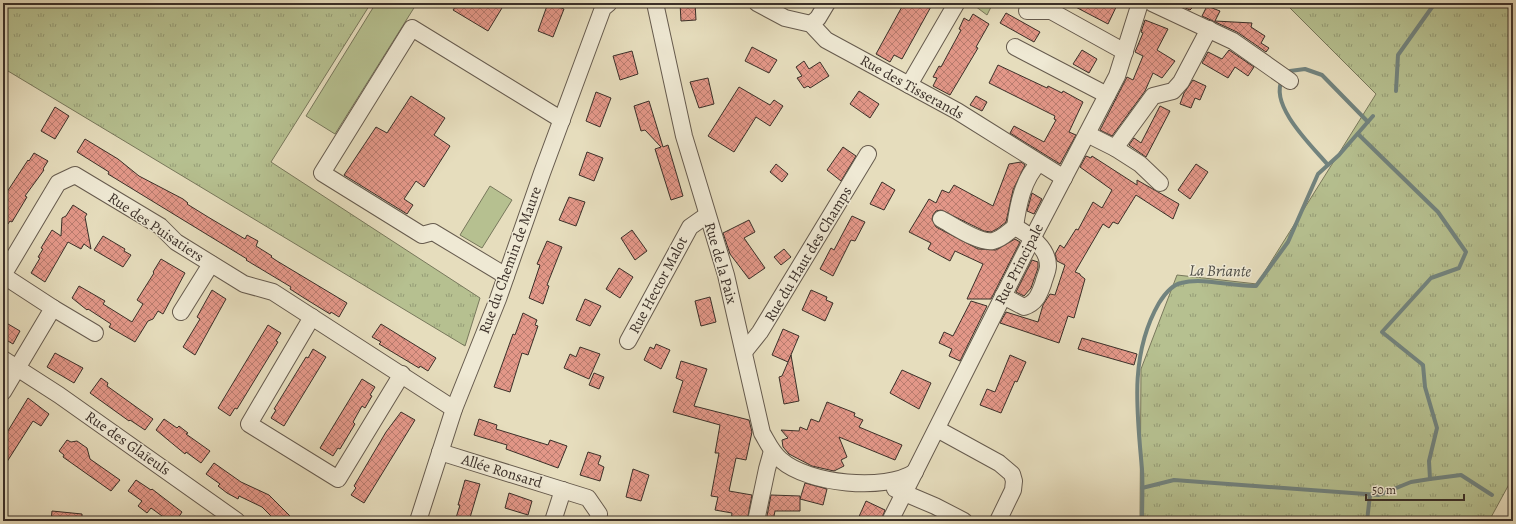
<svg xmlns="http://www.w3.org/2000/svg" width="1516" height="524" viewBox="0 0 1516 524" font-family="Alegreya,serif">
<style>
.grass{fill:url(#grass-tufts);stroke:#78785c}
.park{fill:#b6c090;stroke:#78785c}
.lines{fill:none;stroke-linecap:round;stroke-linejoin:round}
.stream{stroke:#72837e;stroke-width:4}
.building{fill:url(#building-cross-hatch);stroke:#3b3029}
.minor-casing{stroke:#665b4e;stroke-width:18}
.minor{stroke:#efe9d4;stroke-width:16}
.labels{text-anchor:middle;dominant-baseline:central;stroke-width:3;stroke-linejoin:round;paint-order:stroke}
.street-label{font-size:15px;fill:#3b3029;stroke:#efe9d4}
.water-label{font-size:16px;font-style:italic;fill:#4d4c45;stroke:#efe9d4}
</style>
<defs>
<pattern id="grass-tufts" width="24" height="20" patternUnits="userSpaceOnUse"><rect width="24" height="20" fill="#b6c090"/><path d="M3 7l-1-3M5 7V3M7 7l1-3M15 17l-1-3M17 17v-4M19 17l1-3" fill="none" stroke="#959c76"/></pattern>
<pattern id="building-cross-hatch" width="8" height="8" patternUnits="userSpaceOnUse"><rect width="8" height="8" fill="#e39788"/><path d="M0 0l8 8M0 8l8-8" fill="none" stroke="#b97c6f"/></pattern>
</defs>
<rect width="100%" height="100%" fill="#e6ddbd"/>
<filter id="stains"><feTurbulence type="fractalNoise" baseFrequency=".005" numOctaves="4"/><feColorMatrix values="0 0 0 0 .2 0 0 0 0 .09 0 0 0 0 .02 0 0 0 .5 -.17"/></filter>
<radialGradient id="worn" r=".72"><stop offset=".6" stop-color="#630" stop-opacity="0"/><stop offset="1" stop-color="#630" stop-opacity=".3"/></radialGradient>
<g class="grass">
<polygon points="3,3 371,3 271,162 480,298 465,346 3,68"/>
<polygon points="1285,3 1513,3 1513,477 1489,521 1140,521 1141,369 1177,275 1257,284 1376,94"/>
</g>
<g class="park">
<polygon points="376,3 417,3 335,134 306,116"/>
<polygon points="971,3 993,3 987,15"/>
<polygon points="490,186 512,200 482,248 460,235"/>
</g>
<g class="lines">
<g class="stream">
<polyline points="1286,75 1290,71 1305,69 1322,75 1368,122"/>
<path d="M1282 80C1269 106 1313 147 1328 165"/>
<polyline points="1396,91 1398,55 1435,3"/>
<polyline points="1358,134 1438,212 1466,252 1459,268 1431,278 1382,332 1423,365 1425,387 1437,428 1429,461 1430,479 1461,475 1492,495"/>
<polyline points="1142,488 1174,480 1379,495 1411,482 1430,479"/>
<path d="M1142 521C1142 504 1143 486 1142 469 1137 412 1129 355 1159 303 1164 295 1171 285 1181 283 1204 277 1232 287 1256 286L1288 242 1318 174 1339 155 1373 116"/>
<polyline points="1367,521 1370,495"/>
</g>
</g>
<g class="building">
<polygon points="458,3 505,3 488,31 453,10"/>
<polygon points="548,3 564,9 553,37 538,31"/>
<polygon points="680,3 695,3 696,20 681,21"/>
<polygon points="904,3 933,3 902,59 894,55 890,62 876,54"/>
<polygon points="1068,3 1118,3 1108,24"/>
<polygon points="1174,3 1197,3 1190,10"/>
<polygon points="1207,6 1220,11 1215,21 1252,23 1251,27 1265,36 1261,43 1269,48 1266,52 1237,32 1202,16"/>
<polygon points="1006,13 1040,32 1034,42 1000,23"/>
<polygon points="973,14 989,24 976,47 978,48 950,95 933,86 937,78 933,77 939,66 941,67 961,30 959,29 964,18 969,21"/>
<polygon points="1145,20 1168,29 1157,50 1175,61 1162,78 1153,73 1145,91 1112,136 1100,130 1127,77 1133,80 1143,56 1135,52 1143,33 1141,32"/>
<polygon points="752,47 777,60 769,73 745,61"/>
<polygon points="1082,50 1097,59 1089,73 1073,64"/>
<polygon points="1229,50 1254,67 1248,76 1235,67 1228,78 1202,63 1208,52 1222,59"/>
<polygon points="632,51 638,74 620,80 613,56"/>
<polygon points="804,61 809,69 820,62 829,76 810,88 808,86 804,88 797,78 802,76 796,67"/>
<polygon points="998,65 1047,88 1048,86 1062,93 1063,91 1083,102 1069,132 1076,135 1060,164 1010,133 1014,126 1044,142 1056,120 1054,119 1055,116 989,83"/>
<polygon points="708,78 714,104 699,108 690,82"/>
<polygon points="1193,80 1206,86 1200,100 1195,98 1191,108 1180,104 1184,93"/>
<polygon points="739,87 770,105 774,100 783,106 770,126 756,117 734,152 708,136"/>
<polygon points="859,91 879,104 870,118 850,104"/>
<polygon points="596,92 611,98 600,127 586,121"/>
<polygon points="411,96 445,118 434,135 450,146 424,187 416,181 404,199 413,205 407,214 344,175 376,127 387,133"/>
<polygon points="976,96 987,102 982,111 970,105"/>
<polygon points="649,101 663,147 668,145 683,196 671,200 655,149 661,147 645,130 641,131 634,106"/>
<polygon points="1160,106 1170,111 1146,157 1129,145 1134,138 1141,143"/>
<polygon points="55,107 69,116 55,139 41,131"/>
<polygon points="85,139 118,159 139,176 183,199 188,203 187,204 208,217 245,239 247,235 258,241 256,246 272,256 271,257 277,261 347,303 339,317 331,312 330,314 304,298 290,289 291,287 246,260 247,259 108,174 109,172 77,152"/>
<polygon points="843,147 856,156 841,181 827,170"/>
<polygon points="587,152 603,158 594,181 579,175"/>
<polygon points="34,153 48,161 43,169 44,170 25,196 27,197 12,222 10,221 3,231 3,198 28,160 29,161"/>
<polygon points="1086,156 1091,158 1092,156 1137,185 1137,180 1179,204 1173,219 1136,195 1118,224 1113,222 1109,228 1103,224 1075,272 1080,274 1080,275 1085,279 1074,318 1068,316 1059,343 1000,323 1006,312 1038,322 1043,305 1050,294 1055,295 1065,265 1057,261 1055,254 1060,245 1064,248 1076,229 1078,230 1093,202 1102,208 1112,190 1080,167"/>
<polygon points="1021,162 1025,165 1013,190 1006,222 997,229 991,232 984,231 941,210 936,211 933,215 932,219 936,227 978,249 996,250 1015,239 1020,242 991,299 967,299 983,264 955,251 950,261 928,249 931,243 909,232 929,199 936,203 942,190 949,193 954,185 993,206 1009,164"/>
<polygon points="776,164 788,174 782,182 770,172"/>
<polygon points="1196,164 1208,172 1190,199 1178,190"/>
<polygon points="882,182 895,190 884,210 870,204"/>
<polygon points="1032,193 1042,199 1034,214 1027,211"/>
<polygon points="569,197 585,202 576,226 559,220"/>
<polygon points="73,205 87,214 85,217 91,249 84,244 81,249 68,242 45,282 31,273 40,258 38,257 43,249 41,248 52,230 61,236 62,218 66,216"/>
<polygon points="852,216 865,222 855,241 851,240 833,276 820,269 831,248 834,250"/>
<polygon points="749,220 755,232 744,238 765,268 749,279 730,254 723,233"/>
<polygon points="632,230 647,251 635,260 621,238"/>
<polygon points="103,236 125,249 124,251 131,255 123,267 94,250"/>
<polygon points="547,241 562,247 547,285 549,286 543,304 529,298 540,265 537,264"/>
<polygon points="784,249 791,257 781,265 774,257"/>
<polygon points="161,259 185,273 163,314 158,311 153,319 148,321 135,342 109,327 111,324 88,309 87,310 72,298 79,286 105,301 103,304 132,322 143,304 137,300 154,273 153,272"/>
<polygon points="1032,260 1038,262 1038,268 1031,288 1024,296 1016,292"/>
<polygon points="619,268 633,277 620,298 606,289"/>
<polygon points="212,290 226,299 195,355 183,347 200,319 197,317"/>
<polygon points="811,290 827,297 826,300 833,303 825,321 802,310"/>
<polygon points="710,297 716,322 701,326 695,301"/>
<polygon points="585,299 601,306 590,326 576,320"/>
<polygon points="971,301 987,306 960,361 949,356 952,349 939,343 944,332 953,336"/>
<polygon points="523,313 537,320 535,325 538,326 528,355 522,353 510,392 494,387 513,334 515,335"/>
<polygon points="3,321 20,331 13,344 3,338"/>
<polygon points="381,324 436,358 428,371 420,366 419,368 379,344 381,342 372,337"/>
<polygon points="268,325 281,333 276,341 278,342 237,409 235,408 230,416 218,408"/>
<polygon points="783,329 799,336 788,362 772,355"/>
<polygon points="1082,338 1137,354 1134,365 1078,349"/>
<polygon points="656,344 670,350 661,369 644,360 650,347 654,349"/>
<polygon points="580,347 600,354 589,379 564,368 570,354 576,357"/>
<polygon points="313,349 326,357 284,426 271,418 276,410 274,409 306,357 308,358"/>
<polygon points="55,353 83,368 74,383 47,367"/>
<polygon points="791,355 799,401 784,404 779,377 782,376"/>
<polygon points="1010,355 1026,362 1017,382 1015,381 1001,413 980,405 987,389 995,392"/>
<polygon points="681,361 707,369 694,406 749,420 752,432 746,460 736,458 729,491 752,495 747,521 731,521 732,513 715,510 718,497 711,496 719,453 715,453 720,425 673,412 683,381 676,378"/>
<polygon points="902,370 931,383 919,409 890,393"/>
<polygon points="594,373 604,377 599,389 589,385"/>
<polygon points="101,378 108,383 107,386 153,419 145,430 130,420 129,421 90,393"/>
<polygon points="362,379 375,387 370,395 372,396 365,408 362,406 353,422 355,424 340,449 338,448 333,456 320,448"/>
<polygon points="28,398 49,414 41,426 33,421 3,468 3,439"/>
<polygon points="827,402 855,413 854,416 863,420 859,427 902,445 895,460 839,437 847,457 841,460 844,466 834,471 812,466 789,454 783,447 782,440 788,438 781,430 799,431 800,427 807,430 811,419 819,422"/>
<polygon points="401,412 415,420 364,503 351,495 356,488 354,486 386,432"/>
<polygon points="164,419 177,428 179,426 188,433 186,434 210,451 201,463 186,452 185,454 156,430"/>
<polygon points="479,419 497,425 496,429 548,445 550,440 567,446 558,468 506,449 507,445 474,435"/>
<polygon points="67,440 71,442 77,441 87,448 90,459 120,480 111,491 63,457 64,455 59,451"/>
<polygon points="588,452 601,456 598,464 604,467 600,481 580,475"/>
<polygon points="214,463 241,482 269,495 295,521 276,521 262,507 239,496 238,499 227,493 218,486 220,484 206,474"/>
<polygon points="633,469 649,475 641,501 626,497"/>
<polygon points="136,480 151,490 152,489 182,512 176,521 169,521 151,508 147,513 138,506 142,501 128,491"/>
<polygon points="465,480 480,484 469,521 455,521 460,505 458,505"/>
<polygon points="805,483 827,489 823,505 800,499"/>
<polygon points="509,493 532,501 528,515 505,508"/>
<polygon points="771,495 800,496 800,511 775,511 773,521 766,521"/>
<polygon points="866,501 885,510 881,521 857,521"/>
<polygon points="52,511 82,514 82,521 51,521"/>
</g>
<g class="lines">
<defs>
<g id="minor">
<path d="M655 3 684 136 726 275 762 433C768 443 772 453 781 460 808 484 885 492 915 472"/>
<polyline points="757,3 785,18 811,24 826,40 957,111 1064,178"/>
<polyline points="1152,3 1233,41 1290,81"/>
<polyline points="1027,11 1051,11 1125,52"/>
<polyline points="811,24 818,18 827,3"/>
<polyline points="1015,47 1107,95"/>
<polyline points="909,85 956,4"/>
<polyline points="1087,134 1115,148 1153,96 1173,91 1181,82 1209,29"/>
<polyline points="1115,148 1140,164 1160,183"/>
<path d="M941 219C954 226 980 244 993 241 1002 239 1008 232 1015 227 1028 234 1048 247 1048 266 1048 271 1044 279 1043 284 1039 295 1036 303 1024 307L1003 296"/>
<path d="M1015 227C1018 205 1023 179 1039 163"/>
<polyline points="506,276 433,232 422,235 322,173 412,28 562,120"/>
<polyline points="53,308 95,333"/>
<polyline points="181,312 211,264"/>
<polyline points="312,317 249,424 338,479 402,374"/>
<polyline points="628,341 690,227 707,215"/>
<polyline points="744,352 760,332 868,154"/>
<polyline points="3,359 59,395 237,521"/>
<polyline points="3,392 53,308 7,278 4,275 5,272 58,183 75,175 160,226 176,242 244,284 273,292 454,409"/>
<polyline points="937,429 999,463 1012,474 1014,481 1013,490 998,521"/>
<polyline points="440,452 588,498 599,514 597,521"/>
<polyline points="895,489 935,506 964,521"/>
<polyline points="418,521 454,409 498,299 542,173 603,8 609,3"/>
<polyline points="553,521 563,490"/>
<polyline points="756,521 767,469 772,451"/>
<polyline points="890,521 1033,237 1117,76 1140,3"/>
</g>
</defs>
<use href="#minor" class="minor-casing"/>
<use href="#minor" class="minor"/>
</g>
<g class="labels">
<g class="street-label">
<text transform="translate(912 87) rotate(29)">Rue des Tisserands</text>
<text transform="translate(156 227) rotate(34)">Rue des Puisatiers</text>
<text transform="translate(808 254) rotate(-59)">Rue du Haut des Champs</text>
<text transform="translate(510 260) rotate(-70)">Rue du Chemin de Maure</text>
<text transform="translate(721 263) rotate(74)">Rue de la Paix</text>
<text transform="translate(1019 264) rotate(-63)">Rue Principale</text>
<text transform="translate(658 285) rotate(-62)">Rue Hector Malot</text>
<text transform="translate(128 443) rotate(35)">Rue des Glaïeuls</text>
<text transform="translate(502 471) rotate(17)">Allée Ronsard</text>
</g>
<g class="water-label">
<text transform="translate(1220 271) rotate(1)">La Briante</text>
</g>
</g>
<rect width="1516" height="524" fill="none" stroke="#e6ddbd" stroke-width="16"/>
<rect x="4" y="4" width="1508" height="516" fill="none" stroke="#3b3029" stroke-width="2"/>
<rect x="8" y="8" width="1500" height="508" fill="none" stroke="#3b3029"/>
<path d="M1366 494v6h98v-6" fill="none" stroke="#3b3029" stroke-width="2"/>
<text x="1372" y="494" font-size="12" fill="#3b3029" stroke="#efe9d4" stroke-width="3" paint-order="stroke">50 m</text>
<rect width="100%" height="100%" filter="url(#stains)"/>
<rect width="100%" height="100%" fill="url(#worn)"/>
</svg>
